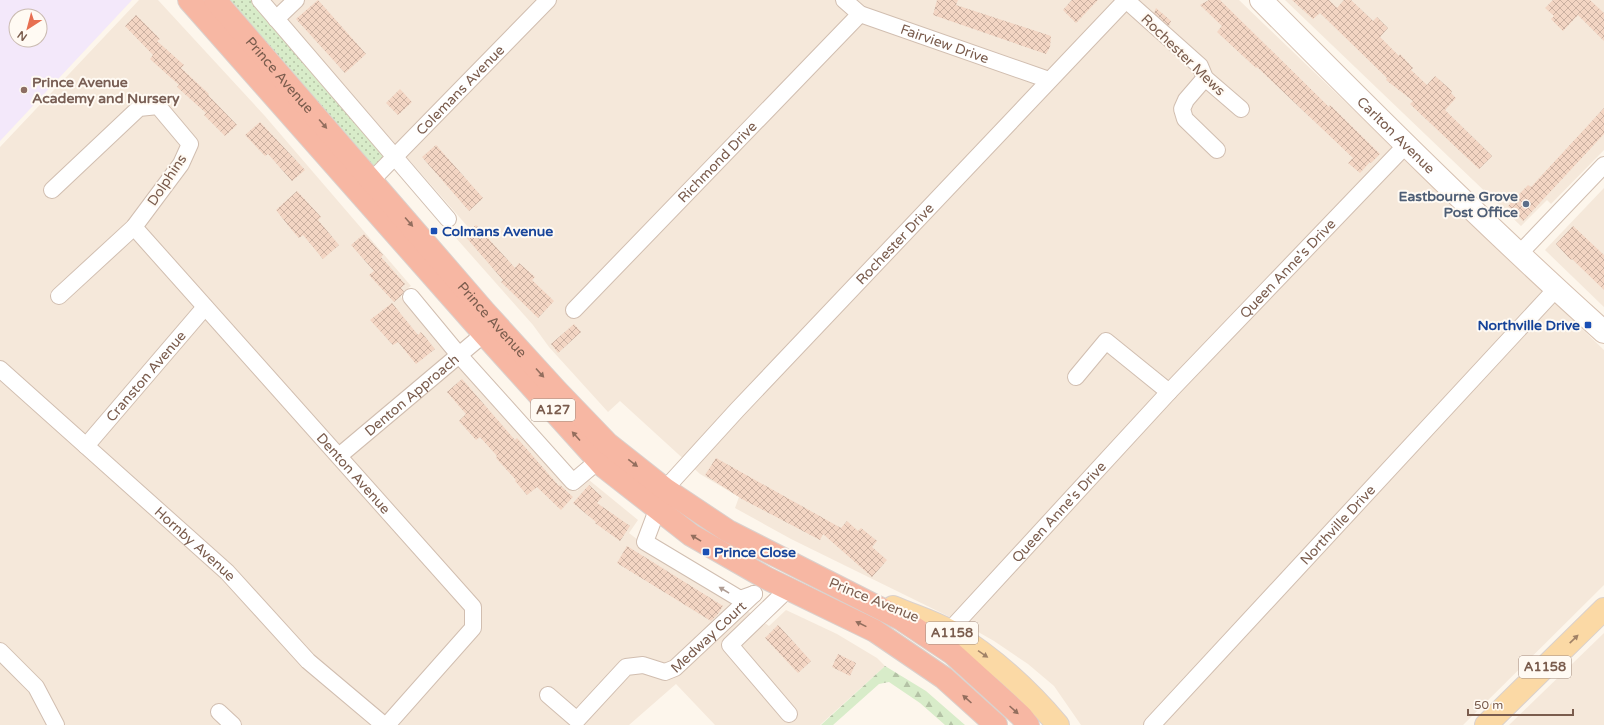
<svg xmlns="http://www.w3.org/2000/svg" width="1604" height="725" viewBox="0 0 1604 725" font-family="'Varela Round',sans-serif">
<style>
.residential{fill:#f5e8da}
.education{fill:#f3e8fa;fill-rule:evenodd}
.grass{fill:url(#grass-dots)}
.forest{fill:url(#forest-firs)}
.building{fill:url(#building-cross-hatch)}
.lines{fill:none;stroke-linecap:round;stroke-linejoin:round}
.street-casing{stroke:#d1beb0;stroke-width:18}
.secondary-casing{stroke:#d6c0b0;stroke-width:24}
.primary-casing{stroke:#dad1cd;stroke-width:24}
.highway-casing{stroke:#dad1cd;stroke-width:24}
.street{stroke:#fff;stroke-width:16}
.secondary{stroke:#fff;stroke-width:22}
.primary{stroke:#fbd9a5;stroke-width:22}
.highway{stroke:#f7b7a3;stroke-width:22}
.oneway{fill:#936e5e}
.oneway2{fill:#af9d94}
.oneway3{fill:#a18267}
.education-dot{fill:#8d6e63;stroke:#fffaf3;stroke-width:1.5}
.service-dot{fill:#5c6f8a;stroke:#fffaf3;stroke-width:1.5}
.transit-dot{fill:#1a4fb4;stroke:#fffaf3;stroke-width:1.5}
.labels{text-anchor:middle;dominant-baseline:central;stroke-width:4;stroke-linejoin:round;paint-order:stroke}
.shield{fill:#fffaf3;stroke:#a28b7f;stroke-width:1}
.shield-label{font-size:13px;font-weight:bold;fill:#7a5c4d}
.street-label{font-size:14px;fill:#7a5c4d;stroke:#fffaf3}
.education-label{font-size:14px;font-weight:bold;fill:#785e54;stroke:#fffaf3;text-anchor:start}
.service-label{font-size:14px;font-weight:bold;fill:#4e5e75;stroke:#fffaf3;text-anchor:end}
.transit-label{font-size:14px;font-weight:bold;fill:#164399;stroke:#fffaf3;text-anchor:start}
</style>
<defs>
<pattern id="grass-dots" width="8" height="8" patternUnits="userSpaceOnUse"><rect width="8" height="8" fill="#d8ecc9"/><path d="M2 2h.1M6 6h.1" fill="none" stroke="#b4c2a5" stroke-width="1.8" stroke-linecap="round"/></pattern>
<pattern id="forest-firs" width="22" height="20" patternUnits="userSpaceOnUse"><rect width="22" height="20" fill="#d8ecc9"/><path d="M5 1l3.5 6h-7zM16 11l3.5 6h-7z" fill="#b4c2a5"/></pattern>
<pattern id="building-cross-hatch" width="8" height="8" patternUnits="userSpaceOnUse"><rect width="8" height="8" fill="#f3d5c3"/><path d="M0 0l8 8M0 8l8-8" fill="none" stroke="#cab0a1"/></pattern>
</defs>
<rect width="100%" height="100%" fill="#fdf6ec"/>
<g class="residential">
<polygon points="139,0 158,0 264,115 411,286 399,295 536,451 577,491 589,480 638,520 629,533 651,550 736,603 769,626 786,610 837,634 877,658 885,666 820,725 715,725 676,684 629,725 0,725 0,147"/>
<polygon points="269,0 1239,0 1604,350 1604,585 1463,725 1081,725 1054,686 1028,664 994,641 966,625 791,539 735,508 739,497 700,474 620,401 608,412 549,347 533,325 456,238 468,227"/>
<polygon points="1285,0 1604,0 1604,150 1551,204 1547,200 1521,226"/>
<polygon points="1604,188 1604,307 1545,250"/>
<polygon points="1604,633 1604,725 1509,725"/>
</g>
<path class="education" d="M0 0H132L0 141ZM16 16H40V40H16Z"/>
<polygon class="grass" points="226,0 252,0 386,155 370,169"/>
<polygon class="forest" points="885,666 926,691 965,725 945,725 920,703 889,682 879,684 833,725 821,725"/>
<g class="building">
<polygon points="318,0 366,54 345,73 296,19"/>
<polygon points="937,0 958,0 956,5 1051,36 1050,47 1046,54 933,15"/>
<polygon points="1072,0 1098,0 1076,23 1063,10"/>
<polygon points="1209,0 1220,0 1329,107 1330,105 1380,154 1371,163 1370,162 1360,173 1348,163 1353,158 1257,67 1256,68 1217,32 1222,26 1200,5"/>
<polygon points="1292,0 1329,0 1337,8 1344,0 1351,0 1373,21 1377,17 1388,28 1380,37 1399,56 1400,54 1413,68 1411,70 1427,85 1435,76 1452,91 1451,93 1456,98 1445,110 1492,156 1479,169 1410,104 1413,101 1386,80 1387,78 1320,13 1313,19"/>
<polygon points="1553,0 1590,0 1604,13 1604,41 1578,15 1563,31 1551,19 1554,16 1545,8"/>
<polygon points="1156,8 1171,21 1169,26 1154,13"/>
<polygon points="136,15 160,39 157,41 184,65 181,68 209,94 208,95 237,125 225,136 204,115 206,113 177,87 179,85 150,59 153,55 125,26"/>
<polygon points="400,89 412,102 398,115 386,103"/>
<polygon points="1604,108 1604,134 1523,221 1508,206 1528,185 1531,187"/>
<polygon points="260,122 305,170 292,181 268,154 265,156 245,135"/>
<polygon points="436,145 483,198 469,211 422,157"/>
<polygon points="297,191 321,217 318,220 339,245 323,259 303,235 299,238 291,229 276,210"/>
<polygon points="476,225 515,268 519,263 535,277 532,280 554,301 538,318 501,282 503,280 464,235"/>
<polygon points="1573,226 1604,255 1604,290 1572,259 1571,260 1556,244"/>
<polygon points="364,234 383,255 381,257 405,284 401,288 404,291 402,295 394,302 369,275 374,271 351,245"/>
<polygon points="392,303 418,335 421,332 435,349 416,364 398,342 393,345 370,320"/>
<polygon points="574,324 581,332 558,353 551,344"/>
<polygon points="462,379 515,440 517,438 559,486 560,485 573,497 561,510 537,487 527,495 515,481 516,480 496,458 497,456 480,437 476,440 459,421 466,414 447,392"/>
<polygon points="716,458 841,528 847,521 858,531 861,528 877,541 872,547 887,560 872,577 823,534 820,540 742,499 705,475"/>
<polygon points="589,485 602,497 597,503 630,526 620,541 595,523 596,522 573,503"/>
<polygon points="627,546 723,606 718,614 711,621 617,563"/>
<polygon points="778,625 811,661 798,673 765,638"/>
<polygon points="838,654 856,663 850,676 832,667"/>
</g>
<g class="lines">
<defs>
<g id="street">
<polyline points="260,0 448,219"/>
<path id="s1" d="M844 0 860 14 1049 80"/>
<polyline points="1126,0 1200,66 1205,78 1241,109"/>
<polyline points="276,19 296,0"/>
<polyline points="1205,78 1186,100 1182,109 1185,119 1217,150"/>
<path id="s2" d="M372 180 548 0"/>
<polyline points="52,190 139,108 158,106 190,144 181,164 134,227 59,296"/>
<path id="s3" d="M134 227 473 607V628L387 725"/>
<polyline points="1520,253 1604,165"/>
<polyline points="411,297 459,355 573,482 598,461"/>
<path id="s4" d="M574 310 860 14"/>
<path id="s5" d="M0 369 227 572 308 661 384 725"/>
<polyline points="1076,377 1106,341 1169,392"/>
<path id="s6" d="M86 446 205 307"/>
<path id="s7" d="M339 456 484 334"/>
<path id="s8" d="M665 489 737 410 1126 0"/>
<polyline points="657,510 645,542 740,599 754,594"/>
<polyline points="788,589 730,645 789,714"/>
<path id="s9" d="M949 631 1169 392 1406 145"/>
<polyline points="0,651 36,687 56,725"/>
<path id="s10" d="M548 695 577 720 626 667 643 665 665 672 675 668 754 594"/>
<polyline points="219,712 233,725"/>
<path id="s11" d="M1152 725 1556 289"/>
</g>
<g id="secondary">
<path id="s12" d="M1261 0C1373 113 1486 226 1604 332"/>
</g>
<g id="primary">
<path d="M893 607C911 615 932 621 950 631 991 656 1027 688 1058 725"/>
<polyline points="1486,725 1604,609"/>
</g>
<g id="highway">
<polyline points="189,0 484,334 603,466 691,535 766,578 875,631 944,678 996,725"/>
<path id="s13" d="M215 0 485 312 557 391 608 444 665 489 728 531 901 619 952 653 1021 716 1028 725"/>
</g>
</defs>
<use href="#street" class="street-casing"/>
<use href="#secondary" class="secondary-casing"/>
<use href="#primary" class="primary-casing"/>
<use href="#highway" class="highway-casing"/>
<use href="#street" class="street"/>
<use href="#secondary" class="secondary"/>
<use href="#primary" class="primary"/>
<use href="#highway" class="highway"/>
</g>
<defs><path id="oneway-solid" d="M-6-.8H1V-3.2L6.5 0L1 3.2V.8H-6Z"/></defs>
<g class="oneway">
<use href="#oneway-solid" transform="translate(323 124) rotate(49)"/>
<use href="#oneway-solid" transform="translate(409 222) rotate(49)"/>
<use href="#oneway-solid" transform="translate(540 373) rotate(48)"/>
<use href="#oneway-solid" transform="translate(576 436) rotate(-132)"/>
<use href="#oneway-solid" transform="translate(633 463) rotate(38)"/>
<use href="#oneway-solid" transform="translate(696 538) rotate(-149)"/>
<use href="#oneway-solid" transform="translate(861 624) rotate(-154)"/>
<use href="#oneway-solid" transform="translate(967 699) rotate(-138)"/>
<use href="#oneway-solid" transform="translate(1014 710) rotate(42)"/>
</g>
<use class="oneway2" href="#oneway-solid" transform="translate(724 590) rotate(-149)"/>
<g class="oneway3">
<use href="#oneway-solid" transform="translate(1574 639) rotate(-44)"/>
<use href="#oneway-solid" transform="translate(983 654) rotate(34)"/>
</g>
<circle class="education-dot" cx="24" cy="90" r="4"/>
<circle class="service-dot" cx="1526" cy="204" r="4"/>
<g class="transit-dot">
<rect x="430" y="227" width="8" height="8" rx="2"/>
<rect x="1584" y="321" width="8" height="8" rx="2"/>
<rect x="702" y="548" width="8" height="8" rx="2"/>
</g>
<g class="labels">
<g class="shield">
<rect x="531" y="399" width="44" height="22" rx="3"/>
<rect x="926" y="622" width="52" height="22" rx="3"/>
<rect x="1519" y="656" width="52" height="22" rx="3"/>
</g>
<g class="shield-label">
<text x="553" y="410">A127</text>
<text x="952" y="633">A1158</text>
<text x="1545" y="667">A1158</text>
</g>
<g class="street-label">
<text stroke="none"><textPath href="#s1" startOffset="111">Fairview Drive</textPath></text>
<text transform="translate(1183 55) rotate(44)">Rochester Mews</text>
<text stroke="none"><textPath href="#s13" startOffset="99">Prince Avenue</textPath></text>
<text stroke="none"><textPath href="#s2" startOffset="126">Colemans Avenue</textPath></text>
<text stroke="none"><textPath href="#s12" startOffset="191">Carlton Avenue</textPath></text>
<text stroke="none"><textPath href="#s4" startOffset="206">Richmond Drive</textPath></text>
<text transform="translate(167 180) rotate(-56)">Dolphins</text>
<text stroke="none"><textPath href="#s8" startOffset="336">Rochester Drive</textPath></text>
<text stroke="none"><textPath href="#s9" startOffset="496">Queen Anne's Drive</textPath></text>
<text stroke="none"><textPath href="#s13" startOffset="423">Prince Avenue</textPath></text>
<text stroke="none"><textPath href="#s6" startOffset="92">Cranston Avenue</textPath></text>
<text stroke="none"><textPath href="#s7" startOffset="95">Denton Approach</textPath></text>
<text stroke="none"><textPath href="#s3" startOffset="330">Denton Avenue</textPath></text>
<text stroke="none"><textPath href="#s9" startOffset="162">Queen Anne's Drive</textPath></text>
<text stroke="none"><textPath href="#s11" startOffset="273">Northville Drive</textPath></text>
<text stroke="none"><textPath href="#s5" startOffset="262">Hornby Avenue</textPath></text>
<text transform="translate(874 600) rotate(22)">Prince Avenue</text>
<text stroke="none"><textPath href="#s10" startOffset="207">Medway Court</textPath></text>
</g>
<g class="education-label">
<text x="32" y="82">Prince Avenue<tspan x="32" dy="16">Academy and Nursery</tspan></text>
</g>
<g class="service-label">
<text x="1518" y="196">Eastbourne Grove<tspan x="1518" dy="16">Post Office</tspan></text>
</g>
<g class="transit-label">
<text x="442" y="231">Colmans Avenue</text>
<text x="1580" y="325" text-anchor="end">Northville Drive</text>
<text x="714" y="552">Prince Close</text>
</g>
</g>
<g transform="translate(28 28) rotate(216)"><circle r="19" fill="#fffaf3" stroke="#cabbb1"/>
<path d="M0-3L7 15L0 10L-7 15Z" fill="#e76f51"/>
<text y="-6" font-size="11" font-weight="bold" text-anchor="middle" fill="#7a5c4d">N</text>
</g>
<path d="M1468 709v6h105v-6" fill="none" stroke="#7a5c4d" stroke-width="2"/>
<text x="1474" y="709" font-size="12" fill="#7a5c4d" stroke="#fffaf3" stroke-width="3" paint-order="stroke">50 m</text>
</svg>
